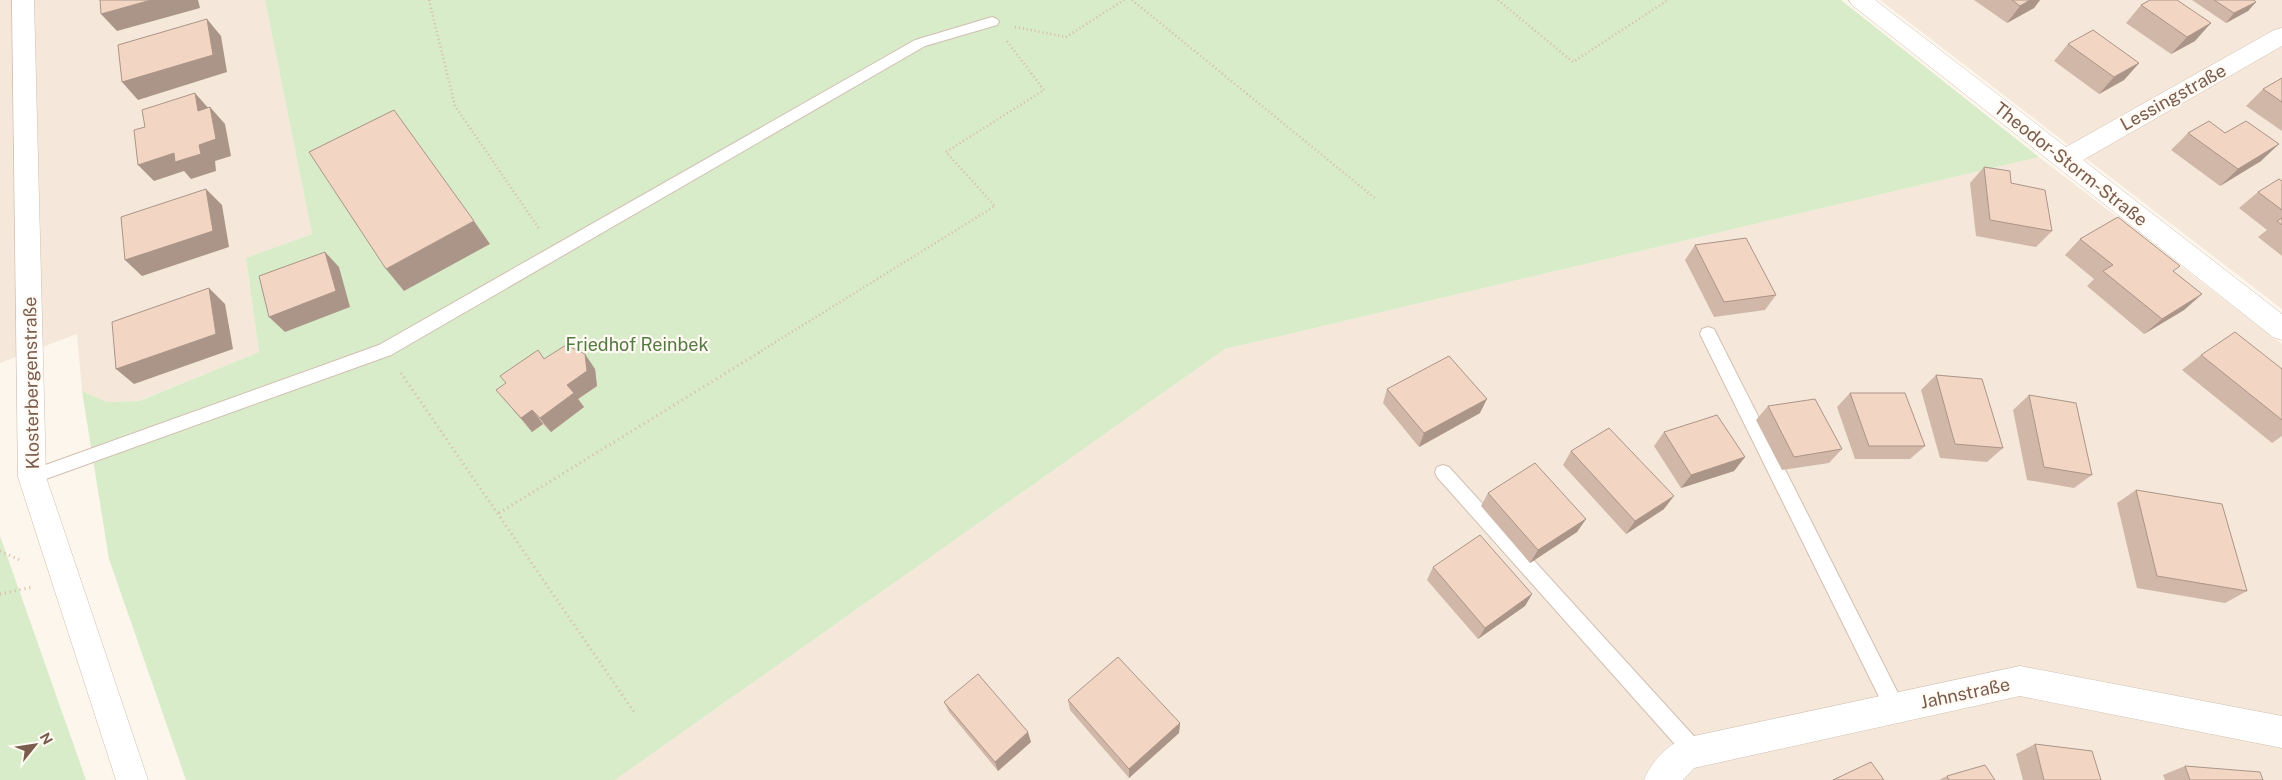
<svg xmlns="http://www.w3.org/2000/svg" width="2282" height="780" viewBox="0 0 2282 780" font-family="'Public Sans',sans-serif">
<style>
.residential{fill:#f5e8da}
.green{fill:#d8ecc9}
.lines{fill:none;stroke-linecap:round;stroke-linejoin:round}
.lane-casing{stroke:#d1beb0;stroke-width:2}
.street-casing{stroke:#d1beb0;stroke-width:1}
.path-far1{stroke:#d9b8a5;stroke-width:2.5;stroke-dasharray:1 3;stroke-linecap:butt}
.path{stroke:#d9b8a5;stroke-width:3;stroke-dasharray:1 4;stroke-linecap:butt}
.lane{fill:#fff;fill-rule:evenodd}
.street{fill:#fff;fill-rule:evenodd}
.wall{fill:#d1b7a8}
.shaded-wall{fill:#aa9588}
.building{fill:#f3d5c3;stroke:#aa9588}
.labels{text-anchor:middle;dominant-baseline:central;stroke-width:4.5;stroke-linejoin:round;paint-order:stroke}
.street-label{font-size:18px;fill:#7a5c4d;stroke:#fffaf3}
.park-label{font-size:18px;fill:#537a41;stroke:#fffaf3}
</style>
<rect width="100%" height="100%" fill="#fdf6ec"/>
<g class="residential">
<polygon points="0,0 265,0 312,234 246,258 259,352 138,401 107,402 82,391 77,334 0,363"/>
<polygon points="1880,0 2282,0 2282,309"/>
<polygon points="2039,157 2282,344 2282,780 615,780 1225,349"/>
</g>
<g class="green">
<polygon points="265,0 1841,0 2039,157 1225,349 615,780 186,780 109,559 82,391 107,402 139,401 259,352 246,258 312,234"/>
<polygon points="0,536 86,780 0,780"/>
</g>
<g class="lines">
<defs>
<g id="lane">
<polygon points="992,17 997,19 999,22 997,25 925,46 391,355 32,484 26,482 24,477 26,472 379,345 915,40"/>
<polygon points="1708,327 1714,329 1902,701 1904,708 1902,715 1895,717 1888,715 1700,334 1702,329"/>
<polygon points="1443,465 1449,467 1702,745 1705,752 1702,759 1695,762 1688,759 1437,477 1435,472 1437,467"/>
</g>
<g id="street">
<polygon points="12,0 34,0 46,477 148,780 116,780 18,477"/>
<polygon points="1849,0 1875,0 2066,147 2274,30 2282,28 2282,46 2083,160 2282,314 2282,340 2273,337 1852,5"/>
<path d="M2020 666 2282 716V748L2020 696 1694 768 1683 780H1644C1651 762 1667 745 1685 738Z"/>
</g>
</defs>
<use href="#lane" class="lane-casing"/>
<use href="#street" class="street-casing"/>
<g class="path-far1">
<polyline points="429,0 455,106 540,230"/>
<polyline points="1132,0 1376,199"/>
<polyline points="1498,0 1573,62 1668,0"/>
<polyline points="1015,27 1066,37 1124,0"/>
<polyline points="758,353 995,206 946,152 1044,90 1006,40"/>
</g>
<g class="path">
<polyline points="401,373 634,712"/>
<polyline points="499,513 760,352"/>
<polyline points="0,551 22,561"/>
<polyline points="0,594 33,587"/>
</g>
<use href="#lane" class="lane"/>
<use href="#street" class="street"/>
</g>
<g class="wall">
<polygon points="1974,0 2040,0 2034,8 2007,23"/>
<polygon points="2192,0 2254,0 2256,2 2248,11 2226,23"/>
<polygon points="2141,5 2195,41 2171,54 2126,23"/>
<polygon points="2068,44 2139,63 2124,80 2099,94 2054,61"/>
<polygon points="2282,78 2282,131 2246,106 2263,89"/>
<polygon points="2188,133 2225,133 2261,161 2220,186 2171,150"/>
<polygon points="1984,167 2011,183 2052,231 2036,247 1976,236 1970,183"/>
<polygon points="2282,181 2282,256 2258,237 2267,230 2239,208 2258,192"/>
<polygon points="2080,239 2174,272 2202,294 2184,310 2144,334 2087,286 2094,279 2065,255"/>
<polygon points="1695,245 1776,295 1765,310 1714,317 1685,260"/>
<polygon points="2201,355 2282,369 2282,436 2272,443 2182,370"/>
<polygon points="544,359 595,369 597,386 578,399 584,407 551,432 543,424 532,432 496,390"/>
<polygon points="1936,375 2003,448 1987,462 1940,458 1921,390"/>
<polygon points="1387,389 1480,413 1419,447 1383,403"/>
<polygon points="1850,393 1925,446 1910,459 1855,459 1837,407"/>
<polygon points="2029,395 2092,475 2074,488 2027,480 2013,410"/>
<polygon points="1768,406 1842,449 1829,463 1782,470 1756,420"/>
<polygon points="1664,432 1745,457 1734,471 1681,488 1654,446"/>
<polygon points="1571,451 1664,509 1626,534 1563,465"/>
<polygon points="2136,490 2247,591 2225,603 2137,588 2117,503"/>
<polygon points="1488,493 1586,519 1577,532 1530,563 1481,506"/>
<polygon points="1433,567 1532,594 1525,606 1478,639 1427,580"/>
<polygon points="1068,700 1180,723 1179,733 1129,778 1070,710"/>
<polygon points="944,702 1031,742 998,771 949,712"/>
<polygon points="2035,744 2101,780 2023,780 2016,754"/>
<polygon points="2185,766 2263,780 2165,780 2163,775"/>
<polygon points="1947,776 1995,780 1939,780"/>
</g>
<g class="shaded-wall">
<polygon points="151,0 198,0 200,8 117,31 101,14"/>
<polygon points="2030,0 2040,0 2034,8 2007,23 2020,6"/>
<polygon points="2256,2 2248,11 2226,23 2234,13"/>
<polygon points="207,19 221,36 227,72 138,100 122,82"/>
<polygon points="2211,23 2195,41 2171,54 2187,37"/>
<polygon points="2139,63 2124,80 2099,94 2114,77"/>
<polygon points="195,93 210,110 198,111"/>
<polygon points="210,107 225,124 231,156 215,161 216,171 191,179 184,171 154,181 138,165 199,145"/>
<polygon points="2279,144 2261,161 2220,186 2238,169"/>
<polygon points="206,189 222,205 229,247 142,276 125,260"/>
<polygon points="474,221 490,244 404,291 386,269"/>
<polygon points="325,252 339,267 350,307 285,332 269,317"/>
<polygon points="209,288 225,304 233,349 134,384 116,369"/>
<polygon points="2202,294 2184,310 2144,334 2162,319"/>
<polygon points="585,354 595,369 597,386 578,399 584,407 551,432 540,418 567,385"/>
<polygon points="1487,399 1480,413 1419,447 1424,433"/>
<polygon points="532,410 543,424 532,432 521,418"/>
<polygon points="1745,457 1734,471 1681,488 1691,475"/>
<polygon points="1674,496 1664,509 1626,534 1635,521"/>
<polygon points="1586,519 1577,532 1530,563 1538,550"/>
<polygon points="1532,594 1525,606 1478,639 1485,628"/>
<polygon points="1180,723 1179,733 1129,778 1129,769"/>
<polygon points="1028,732 1031,742 998,771 995,762"/>
</g>
<g class="building">
<polygon points="100,0 151,0 101,14"/>
<polygon points="2012,0 2030,0 2020,6"/>
<polygon points="2150,0 2177,0 2211,23 2187,37 2141,5"/>
<polygon points="2214,0 2254,0 2256,2 2234,13"/>
<polygon points="207,19 213,55 122,82 118,45"/>
<polygon points="2093,30 2139,63 2114,77 2068,44"/>
<polygon points="2282,78 2282,102 2263,89"/>
<polygon points="195,93 198,111 210,107 216,139 199,145 201,154 175,162 174,153 138,165 134,130 145,127 142,110"/>
<polygon points="394,110 474,221 386,269 309,152"/>
<polygon points="2209,121 2225,133 2246,121 2279,144 2238,169 2188,133"/>
<polygon points="1984,167 2010,171 2011,183 2045,190 2052,231 1990,220"/>
<polygon points="2279,179 2282,181 2282,210 2258,192"/>
<polygon points="206,189 213,231 125,260 121,217"/>
<polygon points="2118,217 2180,266 2173,271 2202,294 2162,319 2103,271 2113,265 2080,239"/>
<polygon points="2282,218 2282,225 2277,221"/>
<polygon points="1746,238 1776,295 1724,302 1695,245"/>
<polygon points="325,252 336,291 269,317 259,276"/>
<polygon points="209,288 216,334 116,369 112,322"/>
<polygon points="2235,332 2282,369 2282,420 2201,355"/>
<polygon points="566,345 585,354 587,371 567,385 574,393 540,418 532,410 521,418 496,390 506,383 500,376 538,350 544,359"/>
<polygon points="1449,356 1487,399 1424,433 1387,389"/>
<polygon points="1936,375 1982,379 2003,448 1955,444"/>
<polygon points="1850,393 1905,393 1925,446 1869,446"/>
<polygon points="2029,395 2076,403 2092,475 2044,467"/>
<polygon points="1815,399 1842,449 1794,457 1768,406"/>
<polygon points="1717,415 1745,457 1691,475 1664,432"/>
<polygon points="1609,428 1674,496 1635,521 1571,451"/>
<polygon points="1535,463 1586,519 1538,550 1488,493"/>
<polygon points="2136,490 2222,504 2247,591 2157,576"/>
<polygon points="1480,535 1532,594 1485,628 1433,567"/>
<polygon points="1118,657 1180,723 1129,769 1068,700"/>
<polygon points="978,674 1028,732 995,762 944,702"/>
<polygon points="2035,744 2092,751 2101,780 2044,780"/>
<polygon points="1871,762 1884,780 1833,780"/>
<polygon points="1985,765 1995,780 1949,780 1947,776"/>
<polygon points="2185,766 2260,772 2263,780 2190,780"/>
</g>
<g class="labels">
<g class="street-label">
<text transform="translate(2173 97) rotate(-29)">Lessingstraße</text>
<text transform="translate(2071 164) rotate(38)">Theodor-Storm-Straße</text>
<text transform="translate(31 383) rotate(-91)">Klosterbergenstraße</text>
<text transform="translate(1965 693) rotate(-12)">Jahnstraße</text>
</g>
<g class="park-label">
<text x="637" y="344">Friedhof Reinbek</text>
</g>
</g>
<g transform="translate(35 745) rotate(60)" stroke="#fffaf3" stroke-width="4" paint-order="stroke">
<path d="M0-4L9 19L0 12L-9 19Z" fill="#7a5c4d"/>
<text y="-8" font-size="14" font-weight="bold" text-anchor="middle" fill="#7a5c4d">N</text>
</g>
</svg>
